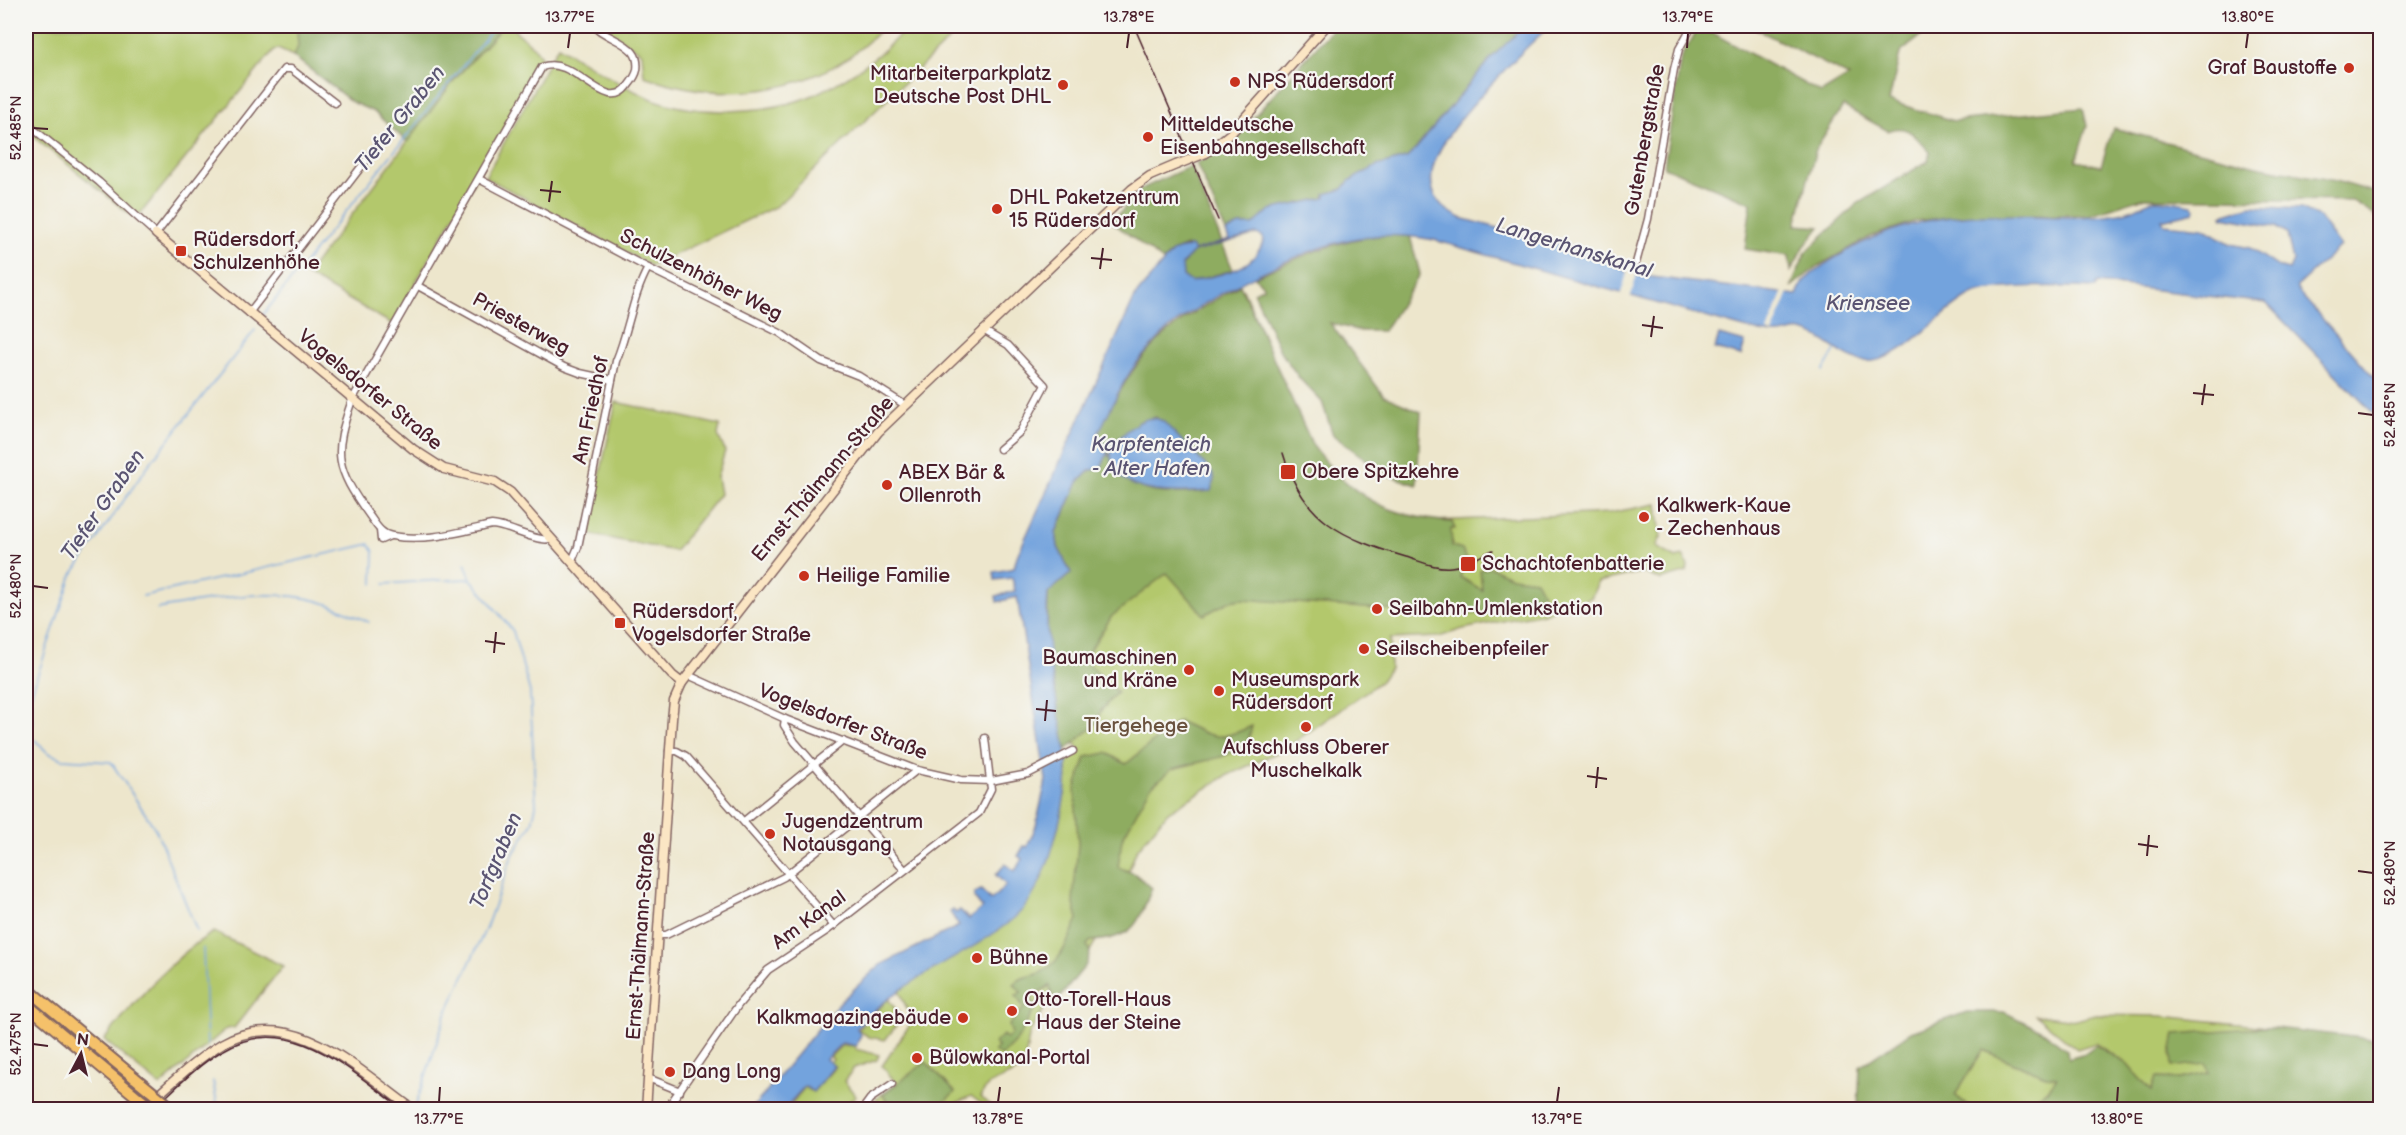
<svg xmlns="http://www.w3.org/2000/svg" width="2406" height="1135" viewBox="0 0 2406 1135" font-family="'Balsamiq Sans',sans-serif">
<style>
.green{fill:#b3c86c;stroke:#7e744c;stroke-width:1.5}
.forest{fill:#8eac60;stroke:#6c6646;stroke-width:1.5}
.water{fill:#73a3dd;stroke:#5e6184;stroke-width:1.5;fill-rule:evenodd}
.pier{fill:#ede6cc}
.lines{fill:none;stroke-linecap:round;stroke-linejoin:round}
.stream{stroke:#73a3dd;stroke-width:1.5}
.street-casing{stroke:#836563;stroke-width:9}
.secondary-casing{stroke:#836563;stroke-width:11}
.highway-casing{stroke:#836563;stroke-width:14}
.street{stroke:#fff;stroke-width:6}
.secondary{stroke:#fbe6c4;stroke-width:8}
.highway{stroke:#f5c16b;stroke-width:10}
.tram{stroke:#4a1f2b;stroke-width:1.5}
.rail{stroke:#4a1f2b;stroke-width:1.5}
.secondary-bridge-casing{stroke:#836563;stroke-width:11;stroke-linecap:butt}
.highway-bridge-casing{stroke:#836563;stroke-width:14;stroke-linecap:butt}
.secondary-bridge{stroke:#fbe6c4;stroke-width:8}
.highway-bridge{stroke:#f5c16b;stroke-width:10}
.ticks{fill:none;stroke:#4a1f2b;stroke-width:2}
.poi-dot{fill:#c8321e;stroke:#f6f6f2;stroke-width:2}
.labels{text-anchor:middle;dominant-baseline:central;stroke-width:4.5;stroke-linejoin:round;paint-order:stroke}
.poi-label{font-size:20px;fill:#4a1f2b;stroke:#f6f6f2;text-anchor:start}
.street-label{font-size:20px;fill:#4a1f2b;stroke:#f6f6f2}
.park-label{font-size:20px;fill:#6a523e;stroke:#f6f6f2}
.water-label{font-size:21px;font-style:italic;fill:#5a5472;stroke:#f6f6f2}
.neatline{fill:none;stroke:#4a1f2b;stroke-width:2}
.ticks-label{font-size:15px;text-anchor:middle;fill:#4a1f2b}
</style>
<rect width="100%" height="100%" fill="#f6f6f2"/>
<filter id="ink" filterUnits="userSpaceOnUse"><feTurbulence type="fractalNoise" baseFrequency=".0167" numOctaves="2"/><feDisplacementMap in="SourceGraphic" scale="12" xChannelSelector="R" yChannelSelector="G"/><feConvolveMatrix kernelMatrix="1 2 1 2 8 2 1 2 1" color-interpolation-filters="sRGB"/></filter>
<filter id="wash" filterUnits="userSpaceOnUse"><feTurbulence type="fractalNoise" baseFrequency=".008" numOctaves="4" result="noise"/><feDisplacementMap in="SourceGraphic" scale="24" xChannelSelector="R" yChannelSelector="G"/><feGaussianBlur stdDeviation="1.35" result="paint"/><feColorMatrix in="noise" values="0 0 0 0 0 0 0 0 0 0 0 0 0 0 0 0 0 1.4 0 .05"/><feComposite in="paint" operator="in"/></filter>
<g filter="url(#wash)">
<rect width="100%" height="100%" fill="#ede6cc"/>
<g class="green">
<polygon points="26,26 297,26 298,48 293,56 278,49 274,50 136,219 26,131"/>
<polygon points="503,26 510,26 535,48 543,60 392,324 306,275 455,79"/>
<path d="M601 26H884C822 95 728 106 644 76L642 53Z"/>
<path d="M909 26H963L777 206 651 266 485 177 558 46C586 63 615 83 645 96 693 118 775 115 822 91 855 75 884 52 909 26Z"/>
<path d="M1243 289 1313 451C1348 495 1378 512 1433 521L1609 513 1657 504 1661 537 1656 547 1676 558 1683 556 1688 566 1687 572 1660 580 1642 572 1598 582 1591 598 1543 613 1463 629 1439 637 1390 639V668L1381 681 1283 750 1226 776 1168 812 1136 851 1115 908 1087 956 1049 1001 1030 1032 1023 1069 988 1085 980 1097 990 1105 986 1107 971 1096 952 1105H942L925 1065 897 1084 882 1066 909 1026V1013L898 989 999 930 1065 795 1068 759 1080 750 1073 741 1068 605 1186 329Z"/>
<polygon points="616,402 720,425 718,435 725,451 717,477 720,494 675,551 587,534"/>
<path d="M214 932 283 966 234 1028 226 1029 160 1086 104 1040C131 1006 176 953 214 932Z"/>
<polygon points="888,999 902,1018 885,1040 869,1037 858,1030"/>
<polygon points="2036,1015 2076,1020 2096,1015 2162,1016 2267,1027 2203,1035 2209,1073 2179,1079 2156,1078 2151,1092 2127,1064 2096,1043 2077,1049"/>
<polygon points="842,1045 855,1046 855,1049 879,1055 877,1060 854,1068 844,1081 856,1096 840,1109 787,1109 805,1087 813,1092 835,1067 830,1062 833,1059 830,1057"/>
<path d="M1983 1050 2046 1076 2058 1077C2032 1112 2011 1109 1972 1109L1955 1095Z"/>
<polygon points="882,1094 892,1109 865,1110"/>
</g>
<g class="forest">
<polygon points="297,26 488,26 498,31 455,79 407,142 374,112 352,102 293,56 298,47"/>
<polygon points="1335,26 1525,26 1490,59 1409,157 1377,166 1349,181 1343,189 1325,194 1325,198 1270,210 1253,225 1239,225 1226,232 1196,163 1208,158 1208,155 1235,138"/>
<path d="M1700 26 1821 93 1849 76 1750 26H1927L1926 32 1900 53 1889 101 1954 121 2083 108 2087 126 2076 161 2101 166 2113 128 2256 166 2336 181 2380 194V219L2352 201 2142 198 2089 215 1962 216 1916 221 1870 237 1818 266 1791 287 1806 252 1857 204 1928 161 1930 152C1917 139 1908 122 1888 131L1843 106 1816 149 1796 225 1820 227 1804 247 1791 271 1789 256 1745 249 1751 203 1664 167 1681 57Z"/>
<polygon points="1191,166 1233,270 1191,282 1183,276 1181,268 1187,257 1194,252 1186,246 1172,252 1163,261 1112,222 1141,189"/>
<path d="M1386 235 1410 236 1420 274 1384 331H1360L1330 323 1384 396 1421 412 1417 485 1387 475 1333 435 1322 402 1300 379 1280 351 1254 292 1264 287 1255 277C1299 257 1338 239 1386 235Z"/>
<path d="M1240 285 1313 446C1351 497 1389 517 1452 522L1455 529H1451L1452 546 1462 549 1467 559 1460 577 1482 590 1480 570 1490 567 1512 577 1536 580 1543 593 1482 613 1458 615 1242 599 1230 601 1204 615 1167 573 1112 616 1084 659 1117 692 1100 712 1097 723 1065 751 1047 642 1048 593 1071 573 1058 547 1056 533 1078 482 1106 455 1112 456C1127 500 1171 494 1210 491L1214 479 1156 417 1139 422 1112 455 1107 454 1097 439C1099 426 1108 413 1114 402 1148 337 1181 320 1240 285Z"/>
<path d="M1178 721C1214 737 1215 743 1252 726L1247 746 1221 757 1172 769 1150 788 1122 839 1118 867 1135 874 1152 888C1137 925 1135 938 1091 941L1087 945 1090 952 1086 965 1057 1001 1051 993 1050 986 1032 996V1004L1037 1005 1017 1040 1001 1056 994 1051 998 1047 995 1043 1003 1035 1006 1038 1012 1034 1009 1025 1024 1008 1016 996 1021 992 1014 984C1023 975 1029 978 1040 973 1062 962 1068 940 1078 919L1073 901 1078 844 1075 790 1086 757 1107 753 1126 764Z"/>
<polygon points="1967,1012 2004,1012 2044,1032 2067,1050 2068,1059 2082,1055 2096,1045 2127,1064 2151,1091 2156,1078 2179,1079 2209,1073 2206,1063 2172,1067 2171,1054 2175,1034 2267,1027 2380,1040 2380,1109 2018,1109 2048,1090 2057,1077 2046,1076 1983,1050 1955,1095 1972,1109 1858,1109 1860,1067 1911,1032"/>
<polygon points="926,1062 955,1092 934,1110 892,1109 883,1094"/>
</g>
<g class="water">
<path d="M1525 26H1550C1527 46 1506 68 1485 91 1456 123 1395 188 1461 218L1614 259 1628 274 1797 295C1803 277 1819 268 1835 258 1885 227 1941 213 1999 215 2027 215 2054 218 2081 217 2097 216 2116 215 2131 210 2140 207 2146 201 2156 200 2168 200 2180 203 2192 205L2195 209 2194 212 2162 220 2164 224 2204 228 2231 244 2250 248 2280 268 2289 270 2293 261 2287 234 2276 227 2223 217 2222 215 2251 206 2301 209 2319 217 2340 246 2297 286V290L2380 384V407L2374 414 2266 303 2097 283 2095 288C2069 286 1995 284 1972 295 1940 311 1908 356 1873 361 1844 365 1828 336 1802 331 1793 329 1788 334 1780 334 1770 336 1755 330 1744 328L1434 240C1412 236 1389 234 1366 237 1311 243 1221 290 1176 323 1163 332 1151 347 1140 359 1122 380 1111 409 1098 434L1097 439 1105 444 1107 454 1111 455V446C1124 434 1144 410 1163 421L1212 472 1214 479 1211 491C1182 493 1113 498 1111 456L1107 455 1100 469 1090 470 1078 482 1056 532 1058 547 1071 573 1048 593C1044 634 1052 674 1059 715 1062 729 1066 745 1067 760 1068 792 1060 823 1051 853 1043 878 1033 902 1013 919 963 960 900 978 857 1028L861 1035 856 1046 842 1043 826 1059 834 1066 813 1092 805 1086 784 1109 751 1110 840 1002 880 965 959 926 950 912 953 910 956 913 960 910 969 919 982 908 974 898 975 893 981 890 991 900 1006 885 996 875 1005 864 1015 871 1022 859 1018 856 1024 846 1027 847 1036 826 1046 780 1017 597 997 602 996 596 1015 591 1012 578 995 580 994 572 1014 568 1017 556 1136 295 1172 252 1191 246 1194 251 1229 240 1226 232 1239 225H1253L1270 210 1325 198V194L1343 189 1349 181 1377 166 1409 157 1490 59ZM1256 234 1262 236 1264 240C1251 274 1222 272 1191 282L1183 276 1182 264 1194 252Z"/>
<polygon points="1719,335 1745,342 1741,356 1715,349"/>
</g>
<g class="pier">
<polygon points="1628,270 1638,271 1630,299 1620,296"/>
<polygon points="1783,291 1789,292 1772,334 1767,332"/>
</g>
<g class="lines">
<g class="stream">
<polyline points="262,316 495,26"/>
<polyline points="1823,371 1835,350"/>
<polyline points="446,580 469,579"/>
<polyline points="384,584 442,580"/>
<polyline points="143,596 370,544 374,552 373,584"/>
<path d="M157 609C210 600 264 587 318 601 336 606 353 615 369 622"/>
<polyline points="32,724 30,697 72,575 147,467 255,330"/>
<polyline points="35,740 48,753 63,759 111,762 156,830 197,931"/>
<polyline points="203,948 207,1046"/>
<polyline points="213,1081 218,1110"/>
<polyline points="416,1105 446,1014 486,928 512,856 532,823 536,806 530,692 513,631 471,579 465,563"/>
</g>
</g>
</g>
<g filter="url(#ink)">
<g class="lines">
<defs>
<g id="street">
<polyline points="26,123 99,182 156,234 284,69 291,69 335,103"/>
<polyline points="479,179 648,268 780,333 821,361 859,376 905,405"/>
<polyline points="1636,263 1648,219 1674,69 1679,49 1692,26"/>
<polyline points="418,286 564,367 580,373 612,380"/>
<polyline points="249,313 381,141"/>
<polyline points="983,330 1008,345 1045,385 1020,432 1000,449"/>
<polyline points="380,530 381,540 390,536"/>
<path d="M551 538C543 545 506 525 492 525 459 532 425 542 392 536 380 534 375 523 369 515 335 467 333 455 352 400L542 67C574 54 606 116 628 86 632 81 636 76 637 70 638 63 637 57 633 52 623 40 605 37 594 26"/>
<path d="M572 561 578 547 616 361C629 330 632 297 648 268"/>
<polyline points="688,675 785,719 917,770 961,780 991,781 1028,774 1073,751"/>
<polyline points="785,719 784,725 795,742 904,869"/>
<polyline points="669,751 677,751 686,756 834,926"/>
<polyline points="744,821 843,741"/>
<polyline points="658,935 666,935 784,877 917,770"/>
<polyline points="648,1078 680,1091"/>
<polyline points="666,1110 739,1004 768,970 828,930 979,813 991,789 985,738"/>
<polyline points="862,1110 870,1099 892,1084"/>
</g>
<g id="secondary">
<polyline points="1206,153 1231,133 1326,26"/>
<polyline points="156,234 413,449 444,469 495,482 510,492 672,675 682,683"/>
<path d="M141 1110C168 1087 193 1061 223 1043 294 1003 360 1072 414 1110"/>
<polyline points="646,1110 672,719 674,701 682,683 878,432 1132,189 1150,176 1176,165"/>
</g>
<g id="highway">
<polyline points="26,988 135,1078"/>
<polyline points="26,1004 142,1101"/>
</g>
</defs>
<use href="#street" class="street-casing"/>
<use href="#secondary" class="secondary-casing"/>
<use href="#highway" class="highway-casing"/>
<use href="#street" class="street"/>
<use href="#secondary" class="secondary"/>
<use href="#highway" class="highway"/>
<path class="tram" d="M152 1110C174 1090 196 1066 222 1051 290 1009 351 1072 404 1110"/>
<g class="rail">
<polyline points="1134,26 1218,220"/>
<path d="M1283 453C1303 522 1343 538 1406 557 1420 561 1436 569 1451 567 1466 566 1479 556 1493 550"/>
</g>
<defs>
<polyline id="secondary-bridge" points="1176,165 1206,153"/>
<g id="highway-bridge">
<polyline points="135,1078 174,1110"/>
<polyline points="142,1101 153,1110"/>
</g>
</defs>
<use href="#secondary-bridge" class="secondary-bridge-casing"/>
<use href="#highway-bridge" class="highway-bridge-casing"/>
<use href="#secondary-bridge" class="secondary-bridge"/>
<use href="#highway-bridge" class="highway-bridge"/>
</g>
</g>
<path class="ticks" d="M568 48 570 33M1127 48 1129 33M1687 48 1688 33M2246 48 2248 33M33 128 48 129M540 190 561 192M549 202 552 181M1091 258 1112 260M1100 269 1103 248M1642 325 1663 328M1651 337 1654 316M2193 393 2214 395M2202 405 2205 384M2358 413 2373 415M33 586 48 588M485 641 505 644M494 653 496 632M1036 709 1056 711M1045 721 1047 700M1587 776 1607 779M1596 788 1598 767M2138 844 2158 847M2147 856 2149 835M2358 871 2373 873M33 1044 48 1046M439 1102 440 1087M998 1102 1000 1087M1557 1102 1559 1087M2117 1102 2118 1087"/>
<g class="poi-dot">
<circle cx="2349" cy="68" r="6"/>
<circle cx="1235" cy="82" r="6"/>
<circle cx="1063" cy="85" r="6"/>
<circle cx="1148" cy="137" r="6"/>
<circle cx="997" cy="209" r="6"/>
<rect x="175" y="245" width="12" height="12" rx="3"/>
<rect x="1280" y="464" width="16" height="16" rx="3"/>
<circle cx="887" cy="485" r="6"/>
<circle cx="1644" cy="517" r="6"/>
<rect x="1460" y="556" width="16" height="16" rx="3"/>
<circle cx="804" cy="576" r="6"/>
<circle cx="1377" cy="609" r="6"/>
<rect x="614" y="617" width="12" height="12" rx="3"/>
<circle cx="1364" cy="649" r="6"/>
<circle cx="1189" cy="670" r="6"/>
<circle cx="1219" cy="691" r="6"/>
<circle cx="1306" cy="727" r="6"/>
<circle cx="770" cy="834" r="6"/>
<circle cx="977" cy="958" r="6"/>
<circle cx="1012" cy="1011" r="6"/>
<circle cx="963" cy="1018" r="6"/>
<circle cx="917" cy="1058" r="6"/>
<circle cx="670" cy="1072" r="6"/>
</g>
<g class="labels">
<g class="poi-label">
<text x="2337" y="68" text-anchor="end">Graf Baustoffe</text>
<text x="1051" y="74" text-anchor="end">Mitarbeiterparkplatz<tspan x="1051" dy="23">Deutsche Post DHL</tspan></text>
<text x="1247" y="82">NPS Rüdersdorf</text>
<text x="1160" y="125">Mitteldeutsche<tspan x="1160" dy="23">Eisenbahngesellschaft</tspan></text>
<text x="1009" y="198">DHL Paketzentrum<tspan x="1009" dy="23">15 Rüdersdorf</tspan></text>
<text x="193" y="240">Rüdersdorf,<tspan x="193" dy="23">Schulzenhöhe</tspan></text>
<text x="1302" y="472">Obere Spitzkehre</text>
<text x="899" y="473">ABEX Bär &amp;<tspan x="899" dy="23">Ollenroth</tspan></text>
<text x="1656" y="506">Kalkwerk-Kaue<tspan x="1656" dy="23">- Zechenhaus</tspan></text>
<text x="1482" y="564">Schachtofenbatterie</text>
<text x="816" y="576">Heilige Familie</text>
<text x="1389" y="609">Seilbahn-Umlenkstation</text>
<text x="632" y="612">Rüdersdorf,<tspan x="632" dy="23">Vogelsdorfer Straße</tspan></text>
<text x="1376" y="649">Seilscheibenpfeiler</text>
<text x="1177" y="658" text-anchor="end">Baumaschinen<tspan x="1177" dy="23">und Kräne</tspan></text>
<text x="1231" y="680">Museumspark<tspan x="1231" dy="23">Rüdersdorf</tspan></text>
<text x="1306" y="748" text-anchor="middle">Aufschluss Oberer<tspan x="1306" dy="23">Muschelkalk</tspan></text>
<text x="782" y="822">Jugendzentrum<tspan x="782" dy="23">Notausgang</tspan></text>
<text x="989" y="958">Bühne</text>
<text x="1024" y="1000">Otto-Torell-Haus<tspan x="1024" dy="23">- Haus der Steine</tspan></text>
<text x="951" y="1018" text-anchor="end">Kalkmagazingebäude</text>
<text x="929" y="1058">Bülowkanal-Portal</text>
<text x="682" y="1072">Dang Long</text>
</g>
<g class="street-label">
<text transform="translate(1645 140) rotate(-80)">Gutenbergstraße</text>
<text transform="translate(701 275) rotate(27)">Schulzenhöher Weg</text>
<text transform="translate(521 324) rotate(29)">Priesterweg</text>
<text transform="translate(370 390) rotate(39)">Vogelsdorfer Straße</text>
<text transform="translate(591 410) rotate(-78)">Am Friedhof</text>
<text transform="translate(823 479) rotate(-50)">Ernst-Thälmann-Straße</text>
<text transform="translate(843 722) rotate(21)">Vogelsdorfer Straße</text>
<text transform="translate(809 920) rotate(-36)">Am Kanal</text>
<text transform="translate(641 936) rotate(-86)">Ernst-Thälmann-Straße</text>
</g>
<g class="park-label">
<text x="1136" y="726">Tiergehege</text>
</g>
<g class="water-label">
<text transform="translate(400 119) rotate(-51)">Tiefer Graben</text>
<text transform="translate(1574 248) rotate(17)">Langerhanskanal</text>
<text x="1868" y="303">Kriensee</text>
<text x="1151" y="444">Karpfenteich<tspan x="1151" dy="24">- Alter Hafen</tspan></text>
<text transform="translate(103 505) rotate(-55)">Tiefer Graben</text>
<text transform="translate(496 861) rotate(-67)">Torfgraben</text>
</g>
</g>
<rect width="2406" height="1135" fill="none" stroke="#f6f6f2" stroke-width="66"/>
<g transform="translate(81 1054) rotate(7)" stroke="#f6f6f2" stroke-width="4.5" paint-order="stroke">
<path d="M0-4.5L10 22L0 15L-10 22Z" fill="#4a1f2b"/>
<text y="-9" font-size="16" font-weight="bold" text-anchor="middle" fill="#4a1f2b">N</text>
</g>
<rect x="33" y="33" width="2340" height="1069" class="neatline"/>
<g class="ticks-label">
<text x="570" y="22">13.77°E</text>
<text x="1129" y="22">13.78°E</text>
<text x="1688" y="22">13.79°E</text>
<text x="2248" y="22">13.80°E</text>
<text transform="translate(16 128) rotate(-90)" y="5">52.485°N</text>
<text transform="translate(2390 415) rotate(-90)" y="5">52.485°N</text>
<text transform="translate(16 586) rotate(-90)" y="5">52.480°N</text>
<text transform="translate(2390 873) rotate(-90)" y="5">52.480°N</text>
<text transform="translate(16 1044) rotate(-90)" y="5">52.475°N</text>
<text x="439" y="1124">13.77°E</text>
<text x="998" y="1124">13.78°E</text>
<text x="1557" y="1124">13.79°E</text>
<text x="2117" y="1124">13.80°E</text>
</g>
</svg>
